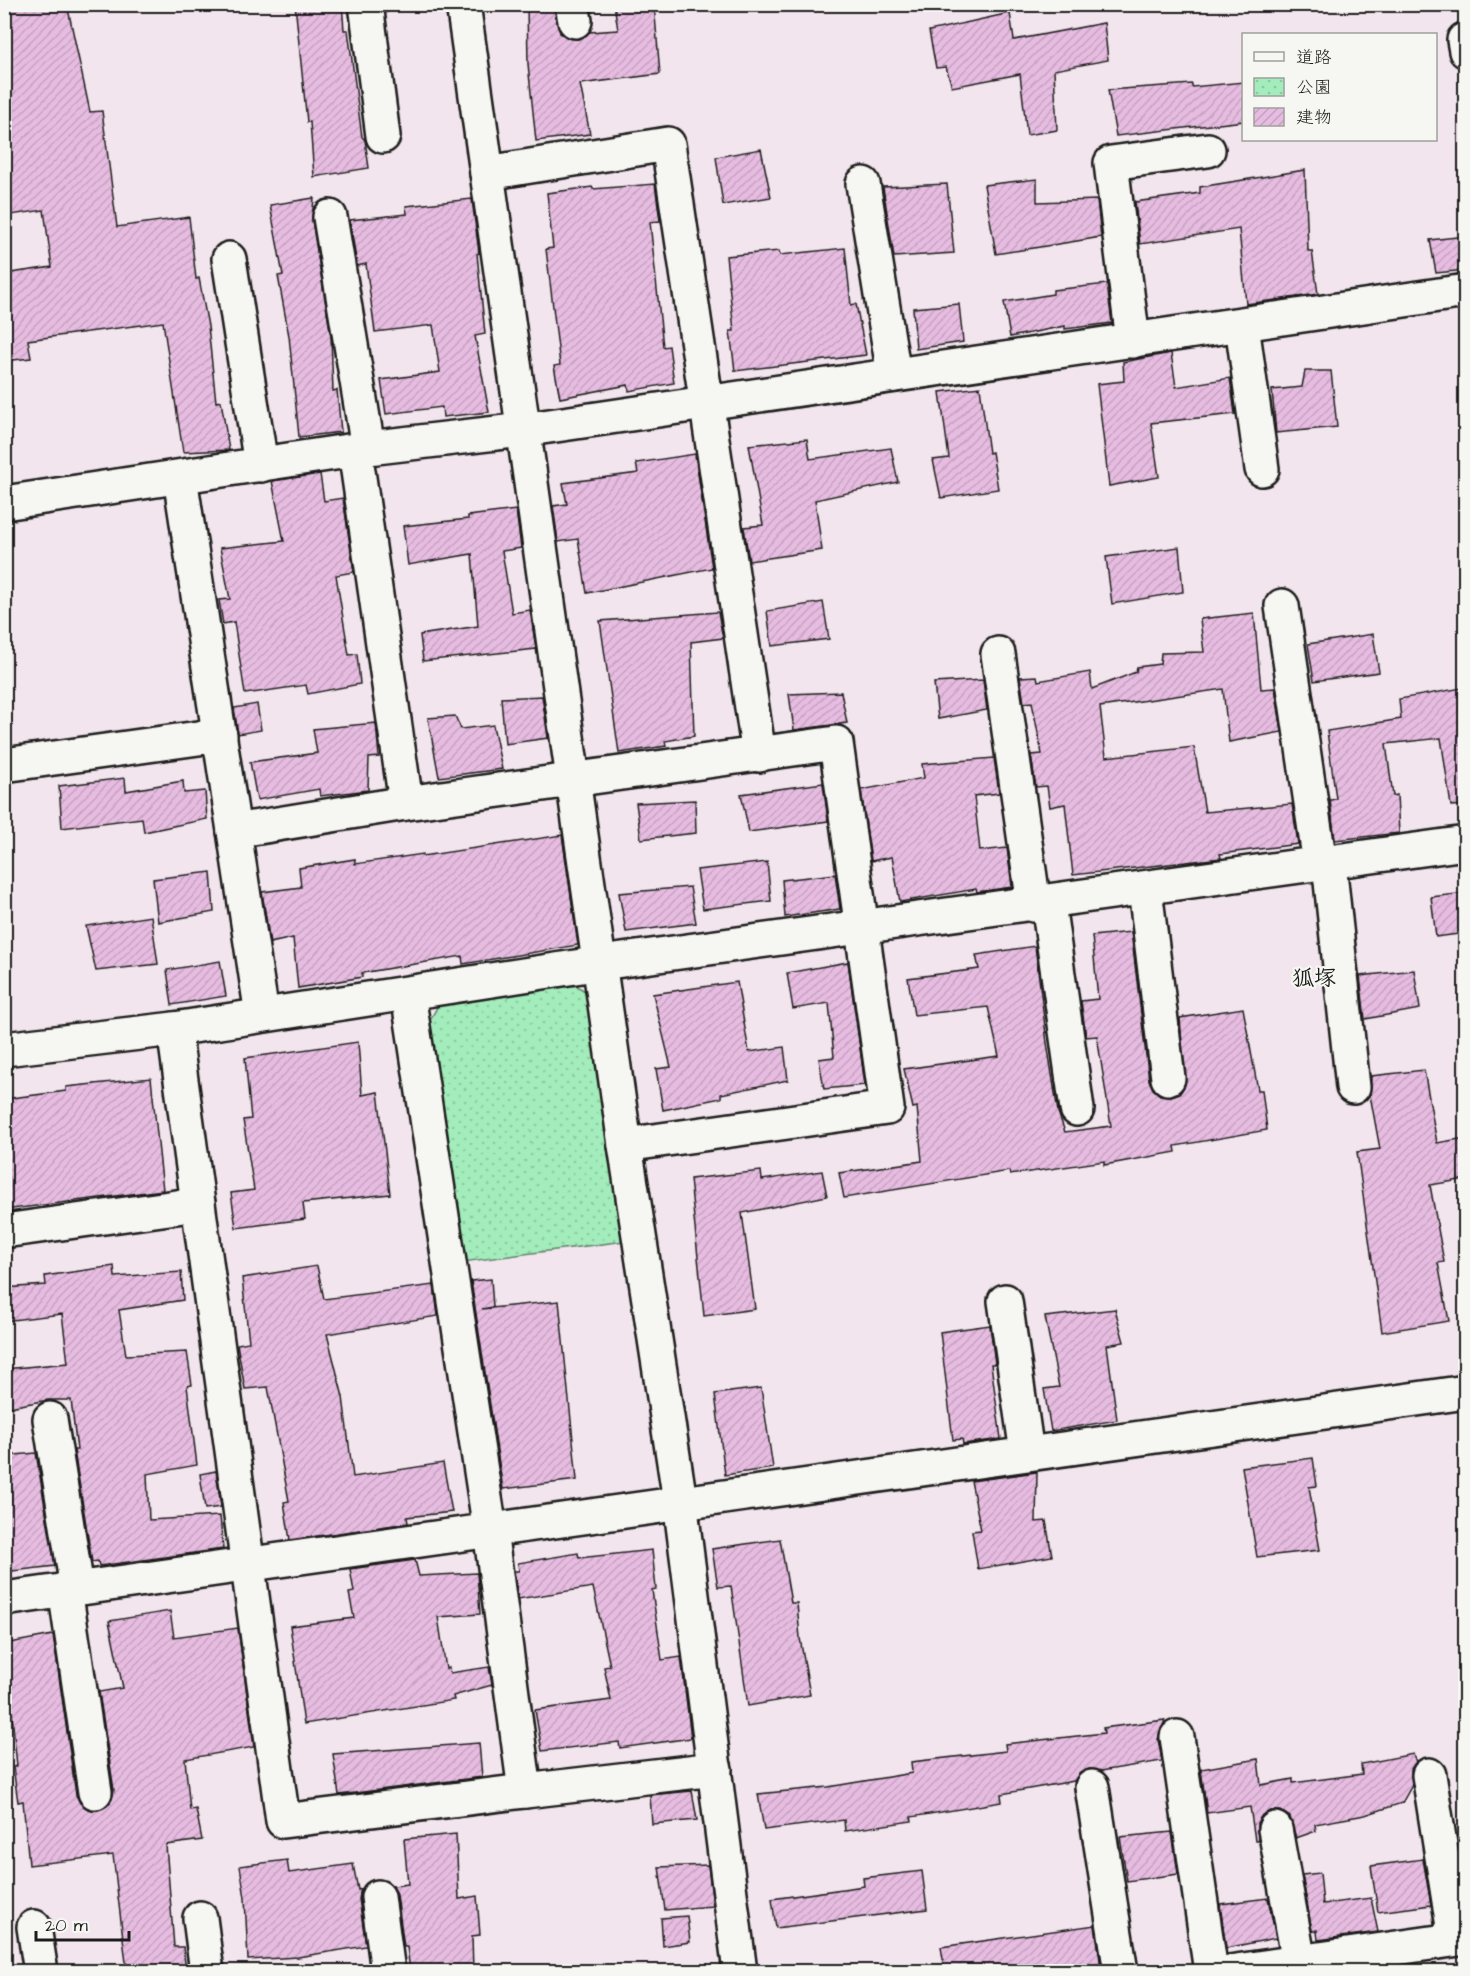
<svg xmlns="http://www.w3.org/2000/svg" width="1470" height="1976" viewBox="0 0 1470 1976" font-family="'Architects Daughter','Klee One',sans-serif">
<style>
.park{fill:url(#park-dots);stroke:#60846c;stroke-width:1.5}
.building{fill:url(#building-hatch);stroke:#1c1c1c;stroke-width:1.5}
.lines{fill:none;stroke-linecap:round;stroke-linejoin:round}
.minor-casing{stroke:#1c1c1c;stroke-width:38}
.minor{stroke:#f6f6f2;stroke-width:33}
.labels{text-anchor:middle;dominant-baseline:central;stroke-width:4.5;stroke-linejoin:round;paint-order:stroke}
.quarter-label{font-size:22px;font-weight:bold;fill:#1c1c1c;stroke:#f6f6f2}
</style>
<defs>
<pattern id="park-dots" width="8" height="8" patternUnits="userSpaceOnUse" patternTransform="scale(1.5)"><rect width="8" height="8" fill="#a3ecbb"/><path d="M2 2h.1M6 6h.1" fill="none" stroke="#8ccaa0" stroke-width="1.8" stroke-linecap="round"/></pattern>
<pattern id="building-hatch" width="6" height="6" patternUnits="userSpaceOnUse" patternTransform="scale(1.5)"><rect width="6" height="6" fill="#e7bce1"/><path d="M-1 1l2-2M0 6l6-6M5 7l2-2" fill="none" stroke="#c6a1c0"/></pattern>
</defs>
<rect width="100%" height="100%" fill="#f2e5ed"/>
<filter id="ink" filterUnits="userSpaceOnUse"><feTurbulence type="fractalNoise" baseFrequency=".0167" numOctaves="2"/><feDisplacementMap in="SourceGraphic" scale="12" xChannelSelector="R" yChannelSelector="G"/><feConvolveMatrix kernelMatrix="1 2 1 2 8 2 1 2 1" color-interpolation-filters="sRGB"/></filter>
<g filter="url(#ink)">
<polygon class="park" points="571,982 594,997 625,1241 462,1262 429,1022 440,1002"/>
<g class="building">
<polygon points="4,4 67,4 90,112 102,111 117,227 189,217 196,279 199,278 208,326 216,402 221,401 229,450 183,452 163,322 28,340 31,358 4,361 4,274 52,267 44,210 4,216"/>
<polygon points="295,4 342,4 344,30 348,30 362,137 365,140 369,168 314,177 310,122 307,122"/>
<polygon points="527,4 554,4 560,33 568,38 578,39 589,32 618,30 614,4 654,4 660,74 580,84 590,134 536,141 528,64"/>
<polygon points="1010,13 1014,40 1104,23 1108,60 1054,70 1057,130 1027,135 1020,74 952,87 946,67 936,68 929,31"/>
<polygon points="1244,82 1244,121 1116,136 1108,90 1192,84 1192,87"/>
<polygon points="761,149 771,197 723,205 716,157"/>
<polygon points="1305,170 1308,251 1312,251 1318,294 1246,304 1239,229 1140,244 1135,202 1200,193 1200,187"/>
<polygon points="1037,179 1037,202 1097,200 1101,237 996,254 984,185"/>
<polygon points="655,184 660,221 650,222 663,347 669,346 674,383 629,391 628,385 560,398 554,366 560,365 546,249 553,248 547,193 592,187 593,189"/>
<polygon points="947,184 954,253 894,257 883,187"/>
<polygon points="314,198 312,220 331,336 333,391 337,390 341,432 299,437 289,336 278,276 283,275 270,205"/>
<polygon points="472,199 479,253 477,254 485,334 475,336 489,412 443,417 442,407 386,414 381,380 440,372 433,325 375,332 366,264 357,266 350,220 407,214 406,206"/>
<polygon points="1466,236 1466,270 1436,273 1430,240"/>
<polygon points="845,248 851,305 856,304 866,355 735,371 730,331 734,331 726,256 779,251 780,255"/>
<polygon points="1107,284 1112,323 1065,329 1065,326 1010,337 1004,302 1053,294 1053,290"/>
<polygon points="959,304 963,342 916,349 913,308"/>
<polygon points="1171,353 1176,387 1230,378 1235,414 1151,423 1159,477 1109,486 1097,384 1124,381 1123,362"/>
<polygon points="1305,371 1331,371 1337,427 1276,433 1272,390 1302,387"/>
<polygon points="980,387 989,453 992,452 998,489 941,498 933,460 949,458 940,392"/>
<polygon points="807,439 810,459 891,448 898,482 815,500 822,550 749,561 744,527 763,525 749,445"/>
<polygon points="695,454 712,568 587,593 578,539 558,542 553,506 567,504 563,483 638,473 636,463"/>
<polygon points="320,474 324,501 343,498 354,572 336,575 349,655 357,654 360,684 308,694 306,685 245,694 234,622 223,624 219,600 230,599 220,548 284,541 272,481"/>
<polygon points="516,510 521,548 502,551 512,613 530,610 536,649 423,661 420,635 478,626 472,554 408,565 403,526 468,519 468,516"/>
<polygon points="1179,547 1183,592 1112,604 1106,557"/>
<polygon points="823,602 829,639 772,646 767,611"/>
<polygon points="718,612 723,638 691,642 694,736 665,741 666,746 619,753 600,621"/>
<polygon points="1254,613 1261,689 1275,688 1282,732 1229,742 1223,689 1100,707 1106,757 1194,747 1205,812 1292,804 1298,844 1220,854 1221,858 1073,875 1065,804 1050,807 1047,786 1036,787 1031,755 1042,754 1032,702 1024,703 1020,677 1037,676 1038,681 1090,672 1092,689 1136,672 1137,667 1160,664 1161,653 1204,652 1200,619"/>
<polygon points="1373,634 1379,672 1314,681 1308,644"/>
<polygon points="983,680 987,710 938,719 934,683"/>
<polygon points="1462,688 1466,716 1466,805 1451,806 1441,738 1386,744 1393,796 1397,795 1399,833 1335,840 1330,800 1336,799 1327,731 1401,719 1399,699"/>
<polygon points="841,692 847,723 794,730 789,694"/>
<polygon points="542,696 548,738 505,744 501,698"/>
<polygon points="257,704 261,730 238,734 234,708"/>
<polygon points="455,716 461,729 493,725 502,769 439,777 428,718"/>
<polygon points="376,723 379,757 369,758 368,790 320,796 319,789 257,800 250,762 317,753 313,729"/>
<polygon points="994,758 999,793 974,796 980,851 1007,848 1012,887 977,892 976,889 900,902 892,857 871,861 861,790 924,778 922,764"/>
<polygon points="125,778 126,791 183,781 184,793 205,791 207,819 144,832 142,818 62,828 59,786"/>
<polygon points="823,783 828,821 749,832 741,794"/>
<polygon points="695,800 696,833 641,839 636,803"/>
<polygon points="562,835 578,945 463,964 462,956 362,973 362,977 298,988 293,938 270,943 262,892 301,887 299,868 355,859 355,864 423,854 423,856"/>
<polygon points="767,862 771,901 703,909 697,870"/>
<polygon points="211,872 214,912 158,922 153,879"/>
<polygon points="835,874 840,909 785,917 782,880"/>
<polygon points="690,887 696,923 626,932 619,893"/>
<polygon points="1466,893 1466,933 1436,937 1431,897"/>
<polygon points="151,916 158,964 96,971 86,926"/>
<polygon points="1131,932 1149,1080 1153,1089 1160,1095 1171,1096 1180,1093 1185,1085 1180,1018 1243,1008 1258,1090 1262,1090 1267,1130 1175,1146 1176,1152 1104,1165 1104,1161 1010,1175 1009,1171 844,1198 839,1173 922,1161 917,1107 913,1108 904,1069 999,1056 988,1007 914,1015 908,978 979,969 976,955 1035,946 1047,1043 1058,1112 1065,1132 1111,1126 1097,1036 1086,1037 1081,1001 1098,999 1092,936"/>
<polygon points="220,961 226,996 172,1005 167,970"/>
<polygon points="848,962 865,1085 824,1089 819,1059 834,1057 829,1003 793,1009 787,973"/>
<polygon points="1414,970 1420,1009 1365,1019 1360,976"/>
<polygon points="737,982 749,1052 784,1047 788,1080 721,1094 721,1098 663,1110 656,1069 671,1067 653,994"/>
<polygon points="358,1042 362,1095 378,1092 390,1194 303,1203 305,1219 236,1228 231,1193 254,1190 243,1120 251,1119 245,1058"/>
<polygon points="1424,1070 1437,1143 1466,1138 1466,1179 1430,1185 1444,1262 1438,1263 1449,1321 1382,1332 1357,1152 1380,1149 1370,1095 1371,1076"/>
<polygon points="151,1078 163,1190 4,1210 4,1099 66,1091 66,1087"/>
<polygon points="761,1171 762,1180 822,1171 827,1196 742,1213 755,1309 704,1316 690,1179"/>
<polygon points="114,1266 115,1277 181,1272 183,1300 119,1310 126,1355 187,1352 192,1385 187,1386 197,1465 147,1474 149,1520 220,1516 223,1549 99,1566 98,1561 92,1562 74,1450 77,1450 71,1400 48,1400 4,1408 4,1369 68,1363 62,1314 4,1321 4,1288 46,1285 45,1276"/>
<polygon points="317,1266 324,1299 434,1285 438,1316 327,1334 343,1397 353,1477 443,1463 452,1512 407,1517 408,1523 290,1540 284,1502 289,1501 268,1387 245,1389 237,1344 249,1342 242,1278"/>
<polygon points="491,1279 493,1307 482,1309 559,1301 577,1480 503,1489 471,1281"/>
<polygon points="1115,1309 1124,1342 1107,1345 1117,1420 1051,1431 1044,1389 1059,1387 1045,1317"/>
<polygon points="990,1325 995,1364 991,1364 1001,1439 963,1444 962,1439 953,1440 940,1332"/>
<polygon points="761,1388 773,1468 725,1475 715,1394"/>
<polygon points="36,1453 55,1566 4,1572 4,1456"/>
<polygon points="1313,1458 1317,1486 1309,1487 1320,1550 1257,1557 1242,1467"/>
<polygon points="216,1471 221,1507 205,1509 200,1474"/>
<polygon points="1037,1472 1036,1522 1046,1521 1052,1556 978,1569 972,1531 981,1530 971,1481"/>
<polygon points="780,1539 791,1603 797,1603 800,1638 810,1695 748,1706 731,1586 718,1587 712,1549"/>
<polygon points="652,1550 656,1589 652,1590 662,1660 681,1657 691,1738 620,1748 619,1742 542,1751 535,1710 611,1700 604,1667 610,1666 593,1587 518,1599 514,1571 519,1571 518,1563 578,1553 579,1558"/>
<polygon points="415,1560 419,1576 477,1573 480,1614 438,1617 446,1669 449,1668 450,1673 489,1667 492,1685 453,1696 454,1700 304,1724 290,1626 354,1618 349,1593 354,1592 350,1569"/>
<polygon points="170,1611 174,1637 238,1628 254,1747 185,1759 190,1810 196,1809 202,1840 166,1845 174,1947 183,1947 186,1971 127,1971 113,1855 29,1865 23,1801 18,1802 13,1767 17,1766 8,1675 4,1675 4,1644 53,1635 76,1795 80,1803 88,1809 98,1810 107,1806 112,1799 114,1790 99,1692 123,1688 109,1621"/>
<polygon points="1165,1720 1158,1739 1162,1761 1101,1771 1089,1769 1080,1773 1074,1781 1001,1794 1002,1802 911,1817 912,1821 845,1831 844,1820 764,1830 758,1794 828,1787 912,1773 911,1762 1006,1751 1005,1744 1104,1733 1103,1728"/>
<polygon points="479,1743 482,1777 339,1795 333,1754"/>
<polygon points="1413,1754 1416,1762 1411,1769 1412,1785 1402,1803 1365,1815 1315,1824 1316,1831 1296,1838 1290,1817 1281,1811 1271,1811 1262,1815 1257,1823 1258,1840 1255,1840 1250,1807 1207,1813 1201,1769 1258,1759 1261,1785 1293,1779 1293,1783 1362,1774 1361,1764"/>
<polygon points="692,1791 697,1820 652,1824 650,1795"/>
<polygon points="1172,1832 1178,1874 1127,1881 1120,1837"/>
<polygon points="456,1834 459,1899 477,1896 480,1935 472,1936 473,1971 410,1971 407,1947 404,1947 397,1895 393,1886 408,1884 404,1839"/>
<polygon points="1423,1859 1431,1905 1378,1912 1371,1866"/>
<polygon points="287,1860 289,1873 353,1864 358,1890 361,1889 359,1899 366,1946 298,1957 248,1960 245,1898 240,1866"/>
<polygon points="708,1865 713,1906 665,1910 659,1867"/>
<polygon points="922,1871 927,1909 776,1928 772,1899 864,1886 863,1878"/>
<polygon points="1320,1873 1323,1904 1371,1898 1378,1932 1318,1940 1317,1930 1312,1931 1302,1875"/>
<polygon points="1268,1898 1276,1938 1226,1948 1220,1904"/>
<polygon points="687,1916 690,1942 663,1946 661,1918"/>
<polygon points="1095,1925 1101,1968 1081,1971 945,1971 941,1947"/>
</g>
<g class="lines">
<defs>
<g id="minor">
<polyline points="366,4 383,136"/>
<polyline points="463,4 625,1145 680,1501 740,1972"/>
<polyline points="572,4 575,21"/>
<polyline points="1464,40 1466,51"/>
<polyline points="487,173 668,144 759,755"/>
<polyline points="863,184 894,375"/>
<polyline points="330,217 368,448 522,430 1466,291"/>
<polyline points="229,259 261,465"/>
<polyline points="1242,325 1262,469"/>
<polyline points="1133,341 1111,163 1208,150"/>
<polyline points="355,450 406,803"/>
<polyline points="180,477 234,831"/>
<polyline points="4,503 368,448"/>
<polyline points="1282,606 1320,864"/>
<polyline points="998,654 1034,905"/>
<polyline points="4,765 220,735"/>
<polyline points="1329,863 1353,1087"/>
<polyline points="1145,889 1168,1078"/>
<polyline points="1048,903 1077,1109"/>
<polyline points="408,994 490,1530 525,1791 715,1769"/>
<polyline points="262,1015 234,831 406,803 836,743 887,1108 625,1145"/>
<polyline points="174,1029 283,1821 525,1791"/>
<polyline points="4,1049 174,1029 601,963 1466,843"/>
<polyline points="4,1231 198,1204"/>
<polyline points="1005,1301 1027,1453"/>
<polyline points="50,1419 77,1588"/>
<polyline points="65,1589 95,1792"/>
<polyline points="4,1599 1466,1392"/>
<polyline points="1177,1737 1211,1972"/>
<polyline points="1429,1775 1455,1939"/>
<polyline points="1092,1787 1121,1972"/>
<polyline points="1275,1829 1299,1962"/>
<polyline points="378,1897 388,1972"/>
<polyline points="200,1918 207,1972"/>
<polyline points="34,1927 41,1972"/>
<polyline points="1229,1972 1466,1938"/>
</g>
</defs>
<use href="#minor" class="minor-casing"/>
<use href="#minor" class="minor"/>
</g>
</g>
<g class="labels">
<g class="quarter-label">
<text x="1314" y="978">狐塚</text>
</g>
</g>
<rect width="1470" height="1976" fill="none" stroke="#f6f6f2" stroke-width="24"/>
<rect x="12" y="12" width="1446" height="1952" fill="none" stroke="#1c1c1c" stroke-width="2" filter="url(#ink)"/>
<rect x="1242" y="33" width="195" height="108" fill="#f6f6f2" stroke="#9f9f9c" stroke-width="1.5"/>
<rect x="1254" y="52" width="30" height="9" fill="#f6f6f2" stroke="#9f9f9c" stroke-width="1.5"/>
<text x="1296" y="63" font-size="18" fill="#1c1c1c">道路</text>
<rect x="1254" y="78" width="30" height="18" fill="url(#park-dots)" stroke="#9f9f9c" stroke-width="1.5"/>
<text x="1296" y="93" font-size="18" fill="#1c1c1c">公園</text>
<rect x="1254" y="108" width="30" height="18" fill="url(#building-hatch)" stroke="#9f9f9c" stroke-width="1.5"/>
<text x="1296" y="123" font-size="18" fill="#1c1c1c">建物</text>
<path d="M36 1931v9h93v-9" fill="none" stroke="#1c1c1c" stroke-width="3"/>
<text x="45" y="1931" font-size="18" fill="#1c1c1c" stroke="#f6f6f2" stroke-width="4.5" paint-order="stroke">20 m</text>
</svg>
